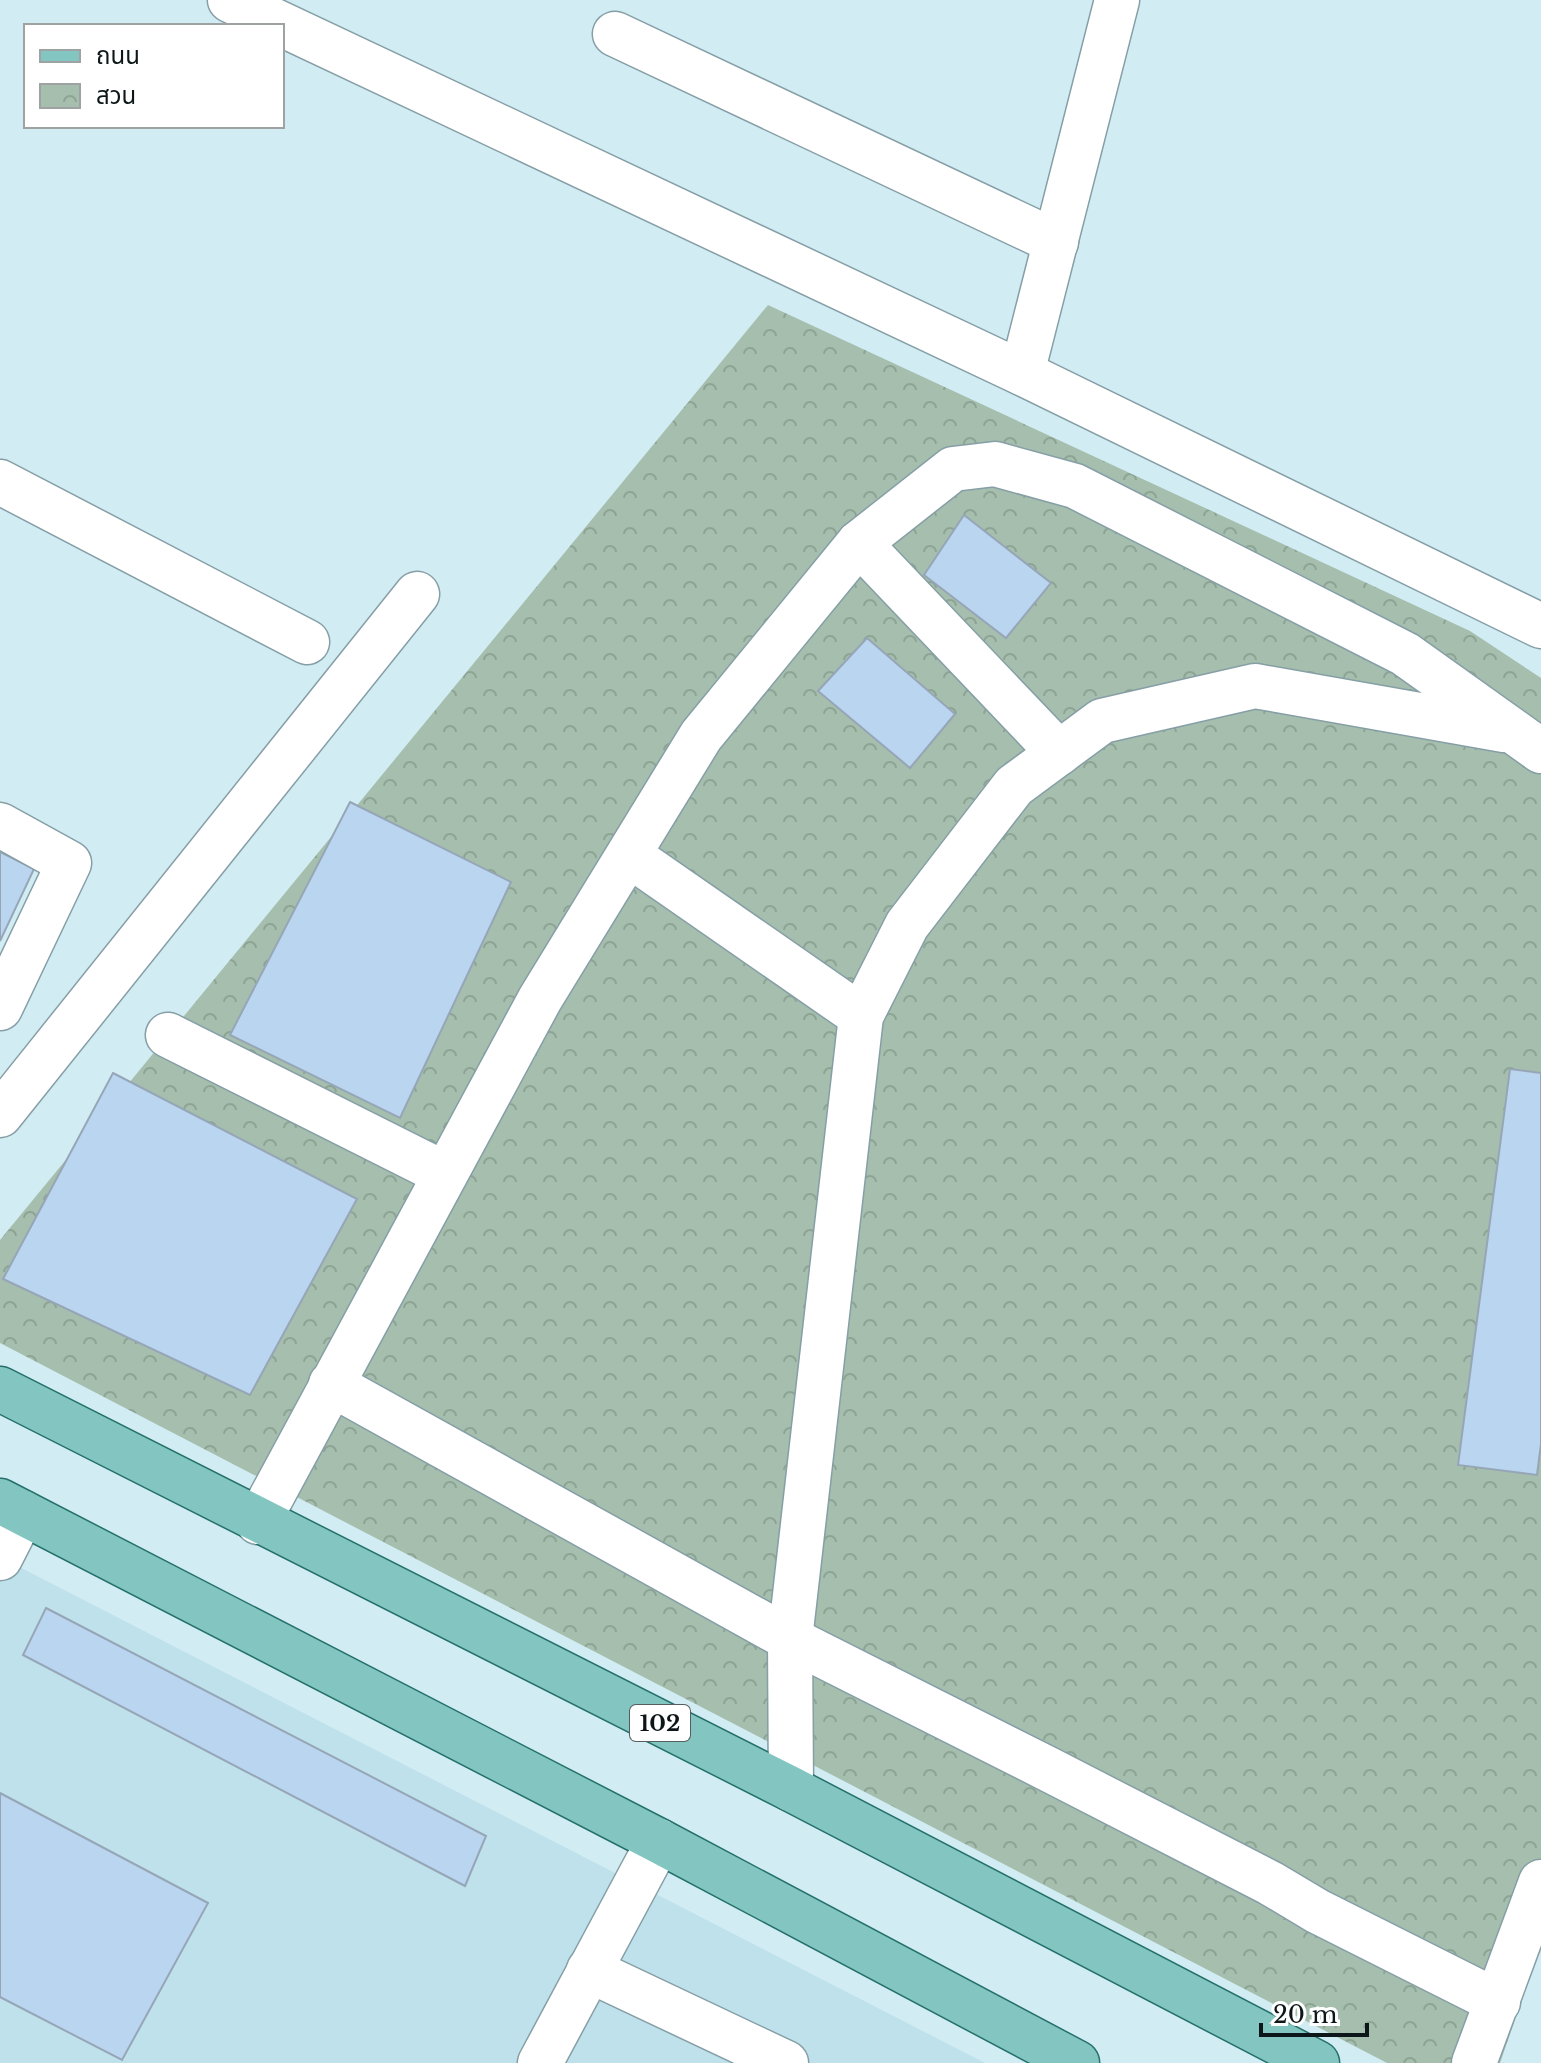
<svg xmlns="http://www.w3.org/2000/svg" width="1541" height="2063" viewBox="0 0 1541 2063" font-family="'Libre Baskerville','Noto Sans Thai',serif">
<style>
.built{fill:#bee1eb}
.park{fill:url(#park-crowns)}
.building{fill:#bad5f0;stroke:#96a6b6;stroke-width:2}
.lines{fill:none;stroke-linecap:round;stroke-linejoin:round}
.minor-casing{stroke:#869fa6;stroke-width:47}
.major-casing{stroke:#24706b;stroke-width:47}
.minor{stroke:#fff;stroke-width:44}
.major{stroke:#83c6c1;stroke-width:44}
.labels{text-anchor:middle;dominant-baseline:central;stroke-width:8;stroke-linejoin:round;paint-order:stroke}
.shield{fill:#fff;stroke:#565d5e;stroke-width:2}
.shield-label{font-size:22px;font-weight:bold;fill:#0d1719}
</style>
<defs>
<pattern id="park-crowns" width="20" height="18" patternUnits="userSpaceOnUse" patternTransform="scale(2)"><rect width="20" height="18" fill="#a5bead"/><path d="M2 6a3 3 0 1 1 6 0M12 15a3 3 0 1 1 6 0" fill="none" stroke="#8da394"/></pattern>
</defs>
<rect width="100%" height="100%" fill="#d2ecf4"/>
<polygon class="built" points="0,1557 985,2063 0,2063"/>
<polygon class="park" points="768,305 1470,631 1541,678 1541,1945 1500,2063 1387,2063 0,1343 0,1240"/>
<g class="building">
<polygon points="964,515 1051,583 1006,638 924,575"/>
<polygon points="867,638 955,714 910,768 818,691"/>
<polygon points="350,802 511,882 400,1118 230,1035"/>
<polygon points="0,852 34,869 0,941"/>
<polygon points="1510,1069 1541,1073 1541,1444 1537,1475 1458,1465"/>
<polygon points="113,1073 357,1199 250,1395 3,1279"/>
<polygon points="46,1608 486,1836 465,1886 23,1655"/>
<polygon points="0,1793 208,1903 122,2060 0,1997"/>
</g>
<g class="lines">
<defs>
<g id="minor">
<polyline points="230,0 1022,373 1541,626"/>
<polyline points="615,34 1056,242"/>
<polyline points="1022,373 1117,0"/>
<polyline points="0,482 307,642"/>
<polyline points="859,543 1059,753"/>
<polyline points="0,825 69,863 0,1008"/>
<polyline points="629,855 861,1016"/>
<polyline points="168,1035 445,1174"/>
<polyline points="0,1115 417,594"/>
<polyline points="331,1384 790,1639 1050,1770 1270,1883 1317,1911 1498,2002"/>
<polyline points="258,1522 540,999 701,736 859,543 953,469 995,464 1075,486 1405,654 1541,751"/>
<polyline points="0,1558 23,1513"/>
<polyline points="791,1789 790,1639 861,1016 907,925 1014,786 1102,721 1255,686 1504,730"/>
<polyline points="589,1970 786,2063"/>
<polyline points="540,2063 659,1841"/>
<polyline points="1474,2063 1541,1882"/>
</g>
<g id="major">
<polyline points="0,1389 791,1789 1317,2063"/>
<polyline points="0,1501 659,1841 1077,2063"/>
</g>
</defs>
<use href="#minor" class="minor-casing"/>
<use href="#major" class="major-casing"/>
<use href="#minor" class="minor"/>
<use href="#major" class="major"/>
</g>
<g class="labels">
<rect class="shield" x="630" y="1705" width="60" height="36" rx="6"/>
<g class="shield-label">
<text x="660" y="1723">102</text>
</g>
</g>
<rect x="24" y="24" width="260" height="104" fill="#ffffff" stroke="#9ea2a3" stroke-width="2"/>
<rect x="40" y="50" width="40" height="12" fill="#83c6c1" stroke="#9ea2a3" stroke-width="2"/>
<text x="96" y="64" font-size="24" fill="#0d1719">ถนน</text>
<rect x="40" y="84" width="40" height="24" fill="url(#park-crowns)" stroke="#9ea2a3" stroke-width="2"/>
<text x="96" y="104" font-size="24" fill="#0d1719">สวน</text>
<path d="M1261 2023v12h106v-12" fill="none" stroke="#0d1719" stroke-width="4"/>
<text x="1273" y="2023" font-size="24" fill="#0d1719" stroke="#ffffff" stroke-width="6" paint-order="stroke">20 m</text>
</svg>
